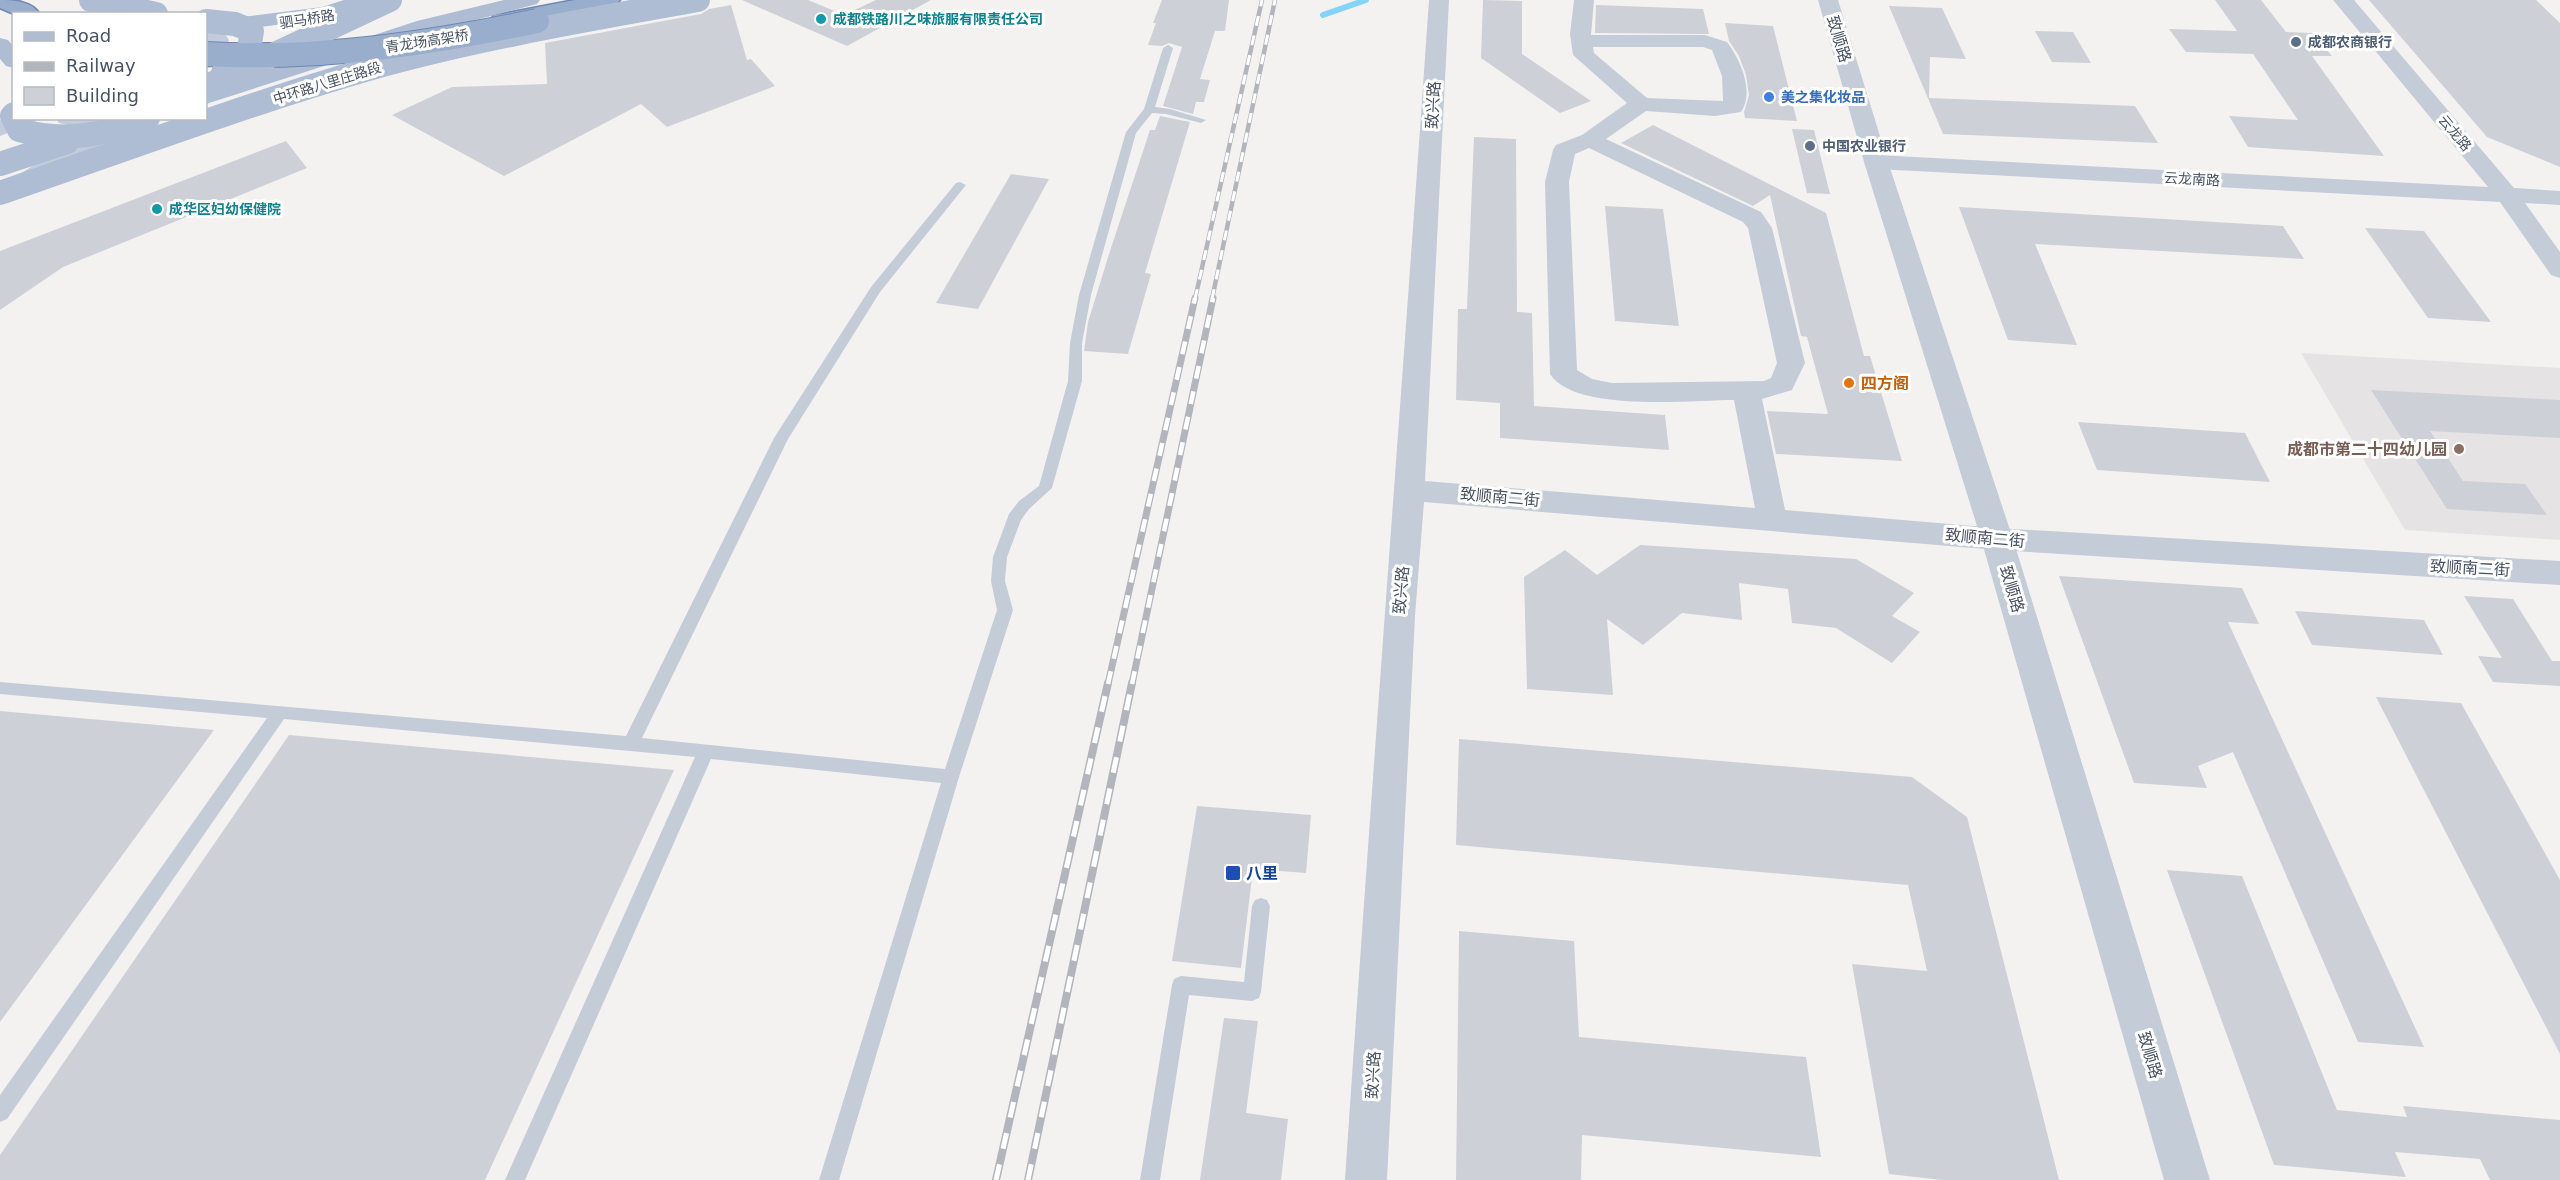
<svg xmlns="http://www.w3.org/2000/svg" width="2560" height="1180" viewBox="0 0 2560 1180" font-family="'DejaVu Sans','Noto Sans SC',sans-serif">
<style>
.education{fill:#e5e3e3}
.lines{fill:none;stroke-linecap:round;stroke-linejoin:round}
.stream{stroke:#85d3f7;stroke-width:6}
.building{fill:#cdd0d7}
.trunk-casing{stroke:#6f88b1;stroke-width:3}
.service{fill:#c4ccd7;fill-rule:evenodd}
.minor{fill:#c4ccd7;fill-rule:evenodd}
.tertiary{fill:#c4ccd7;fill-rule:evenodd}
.secondary{fill:#c2ccdc;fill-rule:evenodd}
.primary{fill:#aebdd3;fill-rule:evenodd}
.trunk{fill:#99adcc;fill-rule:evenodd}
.rail-far2-casing{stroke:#b3b5bc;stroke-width:4.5}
.rail-far1-casing{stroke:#b3b5bc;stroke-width:7}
.rail-casing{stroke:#b3b5bc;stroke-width:8}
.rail-far2{stroke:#fff;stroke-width:3;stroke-dasharray:10;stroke-linecap:butt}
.rail-far1{stroke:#fff;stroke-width:4.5;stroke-dasharray:13;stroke-linecap:butt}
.rail{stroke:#fff;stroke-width:5;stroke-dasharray:16;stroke-linecap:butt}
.trunk-bridge-casing{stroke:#6f88b1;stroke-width:26;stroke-linecap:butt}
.primary-bridge{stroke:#aebdd3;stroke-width:24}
.trunk-bridge{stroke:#99adcc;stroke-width:24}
.culture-dot{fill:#0f9aa8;stroke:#fff;stroke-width:2}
.service-dot{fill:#5c6f8a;stroke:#fff;stroke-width:2}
.shop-dot{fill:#3f7fe0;stroke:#fff;stroke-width:2}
.food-dot{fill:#e8710a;stroke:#fff;stroke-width:2}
.education-dot{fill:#8d6e63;stroke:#fff;stroke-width:2}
.transit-dot{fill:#1a4fb4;stroke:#fff;stroke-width:2}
.labels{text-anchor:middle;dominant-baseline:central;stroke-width:6;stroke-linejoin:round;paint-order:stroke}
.far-street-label{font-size:14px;fill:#475262;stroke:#fff}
.far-culture-label{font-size:14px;font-weight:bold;fill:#0d838f;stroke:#fff;text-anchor:start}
.far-service-label{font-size:14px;font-weight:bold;fill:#4e5e75;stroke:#fff;text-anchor:start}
.far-shop-label{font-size:14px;font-weight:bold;fill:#366cbe;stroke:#fff;text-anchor:start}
.street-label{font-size:16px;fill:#475262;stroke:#fff}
.food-label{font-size:16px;font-weight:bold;fill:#c56008;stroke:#fff;text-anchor:start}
.education-label{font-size:16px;font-weight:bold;fill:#785e54;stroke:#fff;text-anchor:end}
.transit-label{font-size:16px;font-weight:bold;fill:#164399;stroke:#fff;text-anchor:start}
</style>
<rect width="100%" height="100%" fill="#f4f2f1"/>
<polygon class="education" points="2301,353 2560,368 2560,540 2405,530"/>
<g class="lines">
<polyline class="stream" points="1323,15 1366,0"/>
</g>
<g class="building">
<polygon points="742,0 808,0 844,15 876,0 931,0 847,46"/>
<polygon points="1162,0 1229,0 1225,31 1215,31 1200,79 1210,80 1204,102 1196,102 1193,114 1163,106 1182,47 1169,43 1162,46 1148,45 1156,23 1153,23"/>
<polygon points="1483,0 1522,1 1522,54 1591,101 1560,113 1481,58"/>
<polygon points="2215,0 2261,0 2286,32 2312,33 2332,56 2312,56 2384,156 2248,147 2229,116 2298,120 2253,54 2186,52 2169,29 2237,31"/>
<polygon points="2369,0 2536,0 2560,23 2560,167 2487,137"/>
<polygon points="731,5 747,60 751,59 775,86 667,127 641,104 504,176 392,115 452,87 547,84 545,43 701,14 709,9"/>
<polygon points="1596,5 1703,9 1709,34 1595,33"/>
<polygon points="1889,6 1942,8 1966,59 1930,57 1929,98 2135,106 2158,143 1943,134"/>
<polygon points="1725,23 1773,26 1797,121 1745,118 1744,112 1749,95 1746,75 1739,56 1729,41"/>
<polygon points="2035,31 2073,32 2091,63 2052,62"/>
<polygon points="1160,116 1190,122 1145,273 1151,274 1128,354 1084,351 1088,322 1110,251 1150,130 1155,130"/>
<polygon points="1653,125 1826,213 1864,356 1870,356 1902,461 1776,454 1767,411 1828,414 1807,337 1801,336 1770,195 1753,206 1621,143"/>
<polygon points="1792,129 1814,130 1830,194 1807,193"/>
<polygon points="1474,137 1516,139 1517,312 1532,313 1534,406 1665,415 1669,450 1500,438 1500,403 1456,400 1458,309 1467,309"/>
<polygon points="286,141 307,168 63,267 0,310 0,251"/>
<polygon points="1011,174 1049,179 978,309 936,303"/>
<polygon points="1605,206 1663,209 1679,326 1615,321"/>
<polygon points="1959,207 2283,226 2304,259 2035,244 2077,345 2008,340"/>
<polygon points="2365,228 2424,231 2491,322 2428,318"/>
<polygon points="2371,390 2560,400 2560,438 2430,431 2463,481 2525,484 2547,515 2447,509"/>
<polygon points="2078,422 2245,433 2270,482 2097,470"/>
<polygon points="1640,545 1856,559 1914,593 1892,616 1920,632 1892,663 1836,628 1792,623 1788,589 1739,583 1742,620 1682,613 1643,645 1607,619 1613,695 1527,689 1524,577 1565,550 1597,575"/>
<polygon points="2059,576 2242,588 2259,624 2228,622 2424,1047 2358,1042 2233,752 2198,766 2207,788 2134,783"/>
<polygon points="2464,596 2513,599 2552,661 2560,661 2560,686 2493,682 2478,656 2502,658"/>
<polygon points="2295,611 2424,620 2443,655 2312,645"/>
<polygon points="2376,697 2461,703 2560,880 2560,1054"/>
<polygon points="0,711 214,730 0,1022"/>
<polygon points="289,735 674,770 485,1180 0,1180 0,1155"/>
<polygon points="1459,739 1912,777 1967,817 2059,1180 1942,1180 1889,1174 1852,964 1927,971 1908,885 1456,845"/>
<polygon points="1197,806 1311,815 1306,873 1253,869 1241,968 1172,961"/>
<polygon points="2167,870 2242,876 2337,1110 2407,1117 2403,1106 2560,1120 2560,1180 2490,1180 2480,1159 2395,1152 2406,1177 2274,1165"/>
<polygon points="1459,931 1574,941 1579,1037 1806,1057 1821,1157 1582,1135 1581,1180 1456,1180"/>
<polygon points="1224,1018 1258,1021 1246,1113 1288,1119 1281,1180 1200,1180"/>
</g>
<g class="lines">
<defs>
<g id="trunk">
<path d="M0 0C14 0 31 1 40 14H14L0 8Z"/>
<polygon points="575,0 620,0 616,4 609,6 502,26 494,25 491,20 494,15 502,14"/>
</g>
</defs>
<use href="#trunk" class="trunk-casing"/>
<g class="service">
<polygon points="1168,45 1173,48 1155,107 1170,109 1206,120 1201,123 1166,114 1152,113 1136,133 1091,295 1082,343 1082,381 1052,488 1029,509 1021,520 1007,557 1005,581 1013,610 959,777 839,1180 819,1180 941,783 711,759 525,1180 505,1180 695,757 284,719 7,1119 0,1122 0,1095 267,718 0,694 0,682 626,736 774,438 871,287 956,183 960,182 966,185 880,292 788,439 642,738 945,769 997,610 991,581 993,557 1009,514 1019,501 1039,486 1068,381 1070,343 1079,295 1126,132 1144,109 1163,48"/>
<polygon points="1261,898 1267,900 1270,906 1261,992 1259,998 1252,1001 1189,995 1160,1180 1140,1180 1172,985 1174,979 1181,976 1244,982 1252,906 1255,900"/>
</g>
<g class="minor">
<path d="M1429 0H1449L1425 481 1755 508 1734 400C1692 400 1575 413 1550 374L1545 182 1553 150 1556 145 1582 135 1627 103 1573 55 1570 34 1574 0H1594L1591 35H1705L1727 42C1740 59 1755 92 1741 112L1715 116 1646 111 1606 139 1761 212 1772 228 1805 363 1792 390 1762 399 1785 510 1997 528 2560 561V585L1997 550 1424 502 1415 616 1387 1180H1345C1371 787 1402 393 1429 0ZM1593 47H1703L1712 50 1722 76 1723 101 1647 98 1594 53ZM1589 148 1743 222 1748 228 1777 363 1771 378 1764 381 1612 383 1592 379 1577 370 1569 182 1575 154Z"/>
<polygon points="2333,0 2354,0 2514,188 2560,191 2560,205 2525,203 2560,252 2560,278 2551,275 2500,202 1876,169 1868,167 1864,162 1868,157 1876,155 2488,187"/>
</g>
<polygon class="tertiary" points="1818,0 1838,0 1888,162 2013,539 2210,1180 2164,1180 1981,539 1864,162"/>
<g class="secondary">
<polygon points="206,26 222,30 229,40 220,62 206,69"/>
<polygon points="14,115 14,118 37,118 34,123 0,136 0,120"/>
<polygon points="56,118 121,118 128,125 124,130 31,188 22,190 13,188 10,183 13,178 96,127 82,129 59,123"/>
</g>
<g class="primary">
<polygon points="344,0 376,0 373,4 324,19 235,30 227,29 224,24 227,19 235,18 322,7"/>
<polygon points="504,0 540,0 537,4 433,31 206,104 206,90 417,21"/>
<polygon points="0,38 8,40 14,47 14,68 6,66 0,59"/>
</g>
<use href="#trunk" class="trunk"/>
<defs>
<g id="rail-far2">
<polyline points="1195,299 1262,0"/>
<polyline points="1212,299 1275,0"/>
</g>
<g id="rail-far1">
<polyline points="1108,684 1195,298"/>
<polyline points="1132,684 1213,298"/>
</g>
<g id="rail">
<polyline points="996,1180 1108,683"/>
<polyline points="1028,1180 1132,683"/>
</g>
</defs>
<use href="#rail-far2" class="rail-far2-casing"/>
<use href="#rail-far1" class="rail-far1-casing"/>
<use href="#rail" class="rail-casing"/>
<use href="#rail-far2" class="rail-far2"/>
<use href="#rail-far1" class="rail-far1"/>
<use href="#rail" class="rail"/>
<defs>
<path id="trunk-bridge" d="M206 54C319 60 427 44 537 21"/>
</defs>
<use href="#trunk-bridge" class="trunk-bridge-casing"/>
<g class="primary-bridge">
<polyline points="91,0 156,14"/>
<polyline points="206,21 235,24 252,31 249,49 223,73"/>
<polyline points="211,84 390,0"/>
<path d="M14 114 12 116 19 130C64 143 105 135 148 118"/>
<polyline points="0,164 67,142"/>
<path d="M0 193C121 151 242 106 365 70 474 39 587 20 698 0"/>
</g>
<use href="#trunk-bridge" class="trunk-bridge"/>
</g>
<g class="culture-dot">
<circle cx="821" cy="19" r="6"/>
<circle cx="157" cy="209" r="6"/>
</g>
<g class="service-dot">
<circle cx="2296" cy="42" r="6"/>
<circle cx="1810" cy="146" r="6"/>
</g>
<circle class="shop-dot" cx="1769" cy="97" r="6"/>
<circle class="food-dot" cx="1849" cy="383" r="6"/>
<circle class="education-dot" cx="2459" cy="449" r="6"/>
<rect class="transit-dot" x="1225" y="865" width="16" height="16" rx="3"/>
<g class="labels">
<g class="far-street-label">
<text transform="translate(307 19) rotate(-9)">驷马桥路</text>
<text transform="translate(427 41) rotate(-9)">青龙场高架桥</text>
<text transform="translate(327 83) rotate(-17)">中环路八里庄路段</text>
<text transform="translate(2455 133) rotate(50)">云龙路</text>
<text transform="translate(2192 179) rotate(3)">云龙南路</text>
</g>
<g class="far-culture-label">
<text x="833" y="19">成都铁路川之味旅服有限责任公司</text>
<text x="169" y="209">成华区妇幼保健院</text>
</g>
<g class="far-service-label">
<text x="2308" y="42">成都农商银行</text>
<text x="1822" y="146">中国农业银行</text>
</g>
<g class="far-shop-label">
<text x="1781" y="97">美之集化妆品</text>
</g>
<g class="street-label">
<text transform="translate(1839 39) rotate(73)">致顺路</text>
<text transform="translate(1433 105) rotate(-87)">致兴路</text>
<text transform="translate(1500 497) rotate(5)">致顺南二街</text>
<text transform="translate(1985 538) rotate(5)">致顺南二街</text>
<text transform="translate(2470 568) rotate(3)">致顺南二街</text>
<text transform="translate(2012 589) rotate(74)">致顺路</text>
<text transform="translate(1401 590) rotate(-85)">致兴路</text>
<text transform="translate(2150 1055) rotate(74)">致顺路</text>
<text transform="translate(1373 1075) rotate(-87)">致兴路</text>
</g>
<g class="food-label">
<text x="1861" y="383">四方阁</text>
</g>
<g class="education-label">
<text x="2447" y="449">成都市第二十四幼儿园</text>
</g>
<g class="transit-label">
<text x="1246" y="873">八里</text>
</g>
</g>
<rect x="12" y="12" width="195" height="108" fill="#ffffff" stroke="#b5bac0" stroke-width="1.5"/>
<rect x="24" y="32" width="30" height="9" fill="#aebdd3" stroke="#b5bac0" stroke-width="1.5"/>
<text x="66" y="42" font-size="18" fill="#475262">Road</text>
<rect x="24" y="62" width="30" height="9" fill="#b3b5bc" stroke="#b5bac0" stroke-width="1.5"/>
<text x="66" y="72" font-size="18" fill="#475262">Railway</text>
<rect x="24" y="87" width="30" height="18" fill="#cdd0d7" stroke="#b5bac0" stroke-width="1.5"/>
<text x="66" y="102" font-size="18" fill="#475262">Building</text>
</svg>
